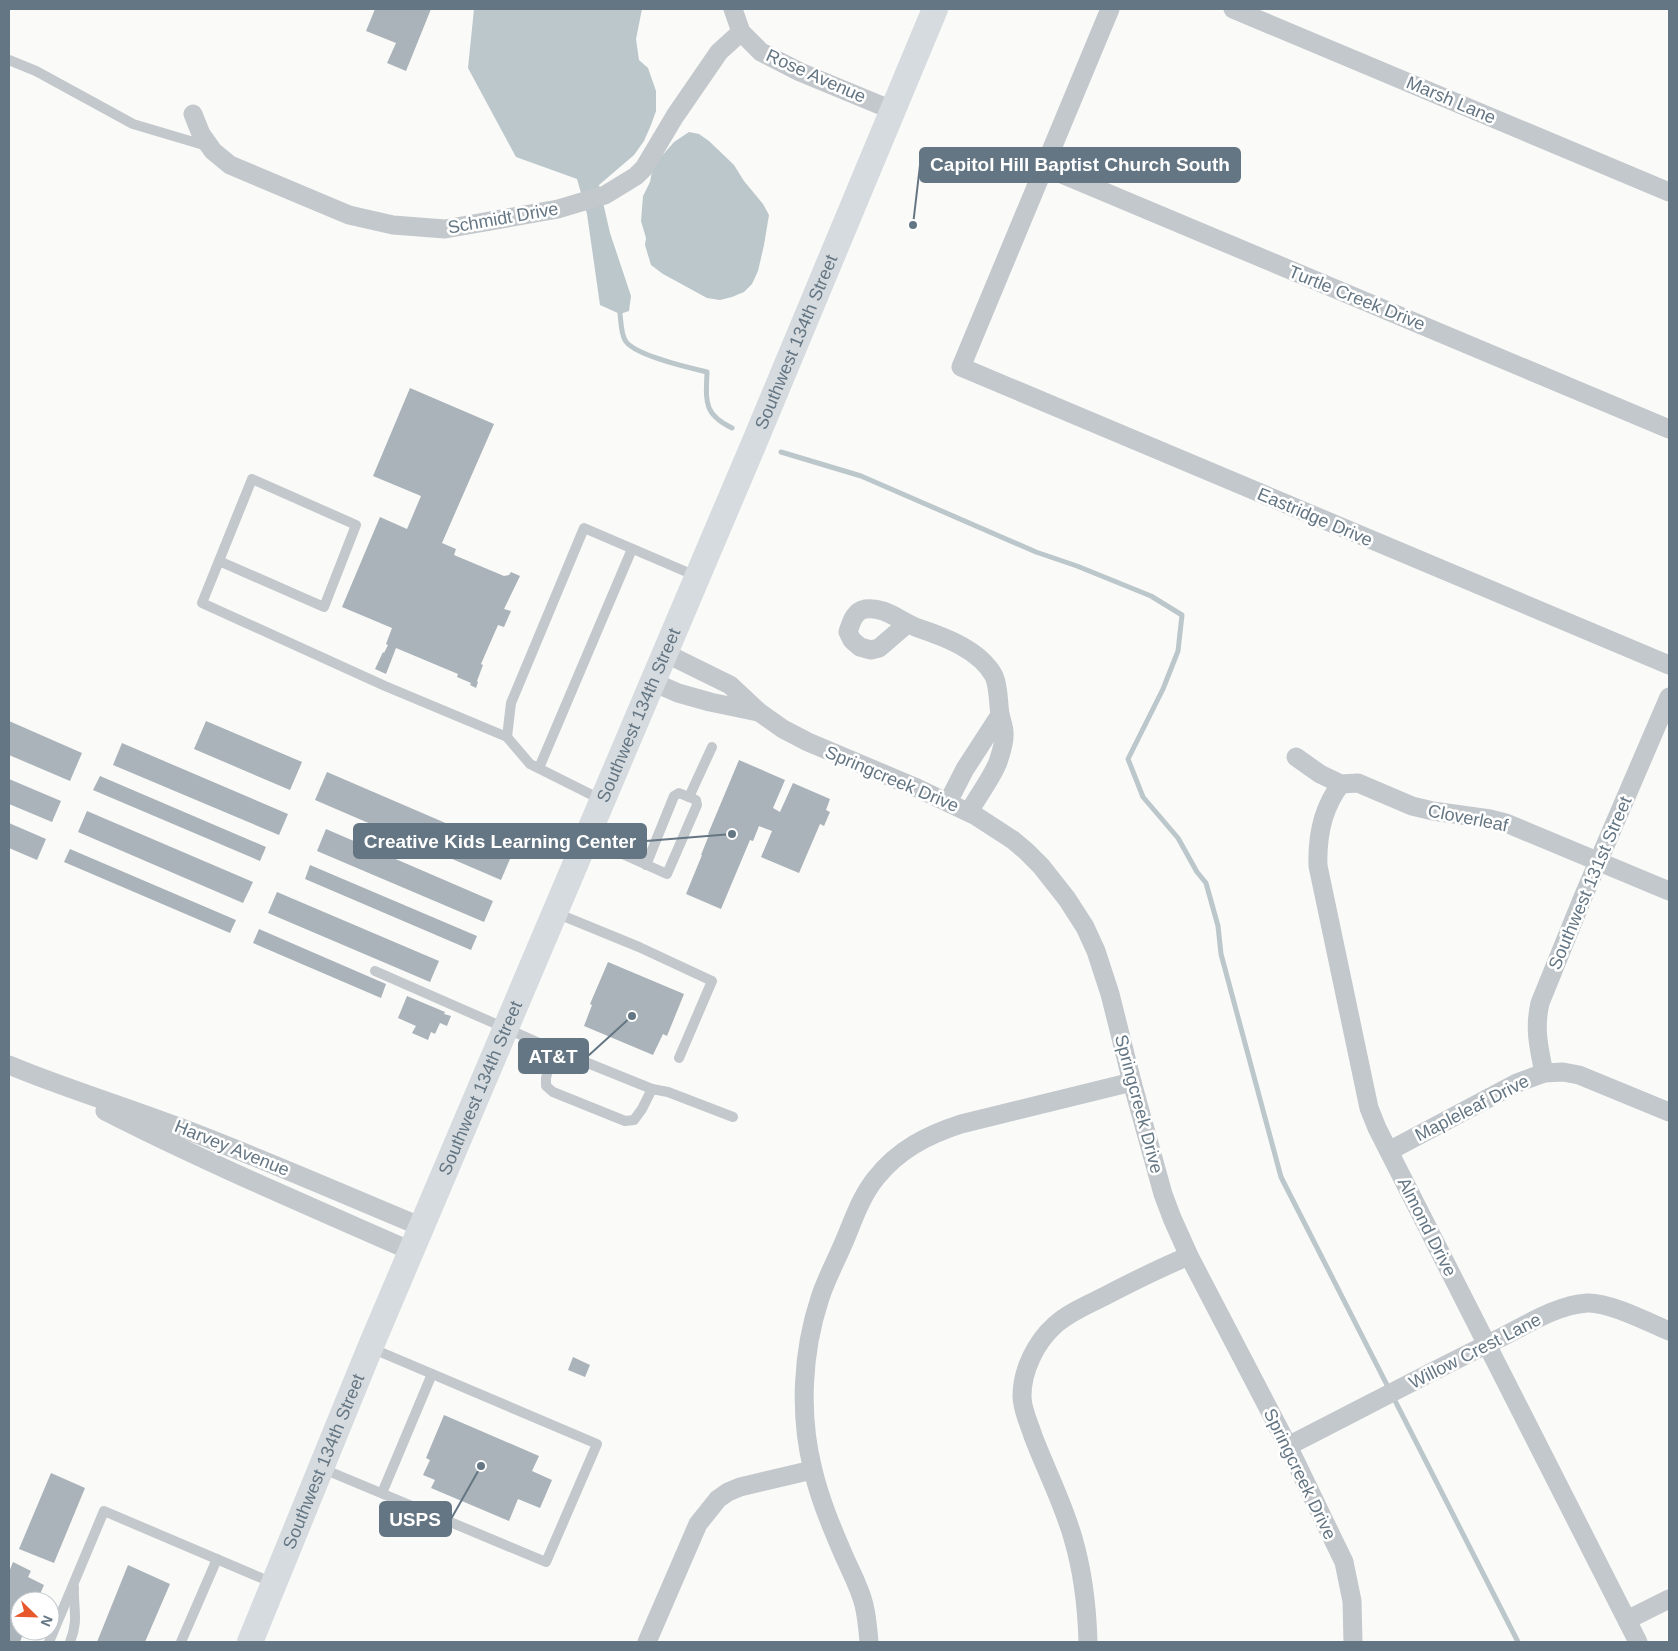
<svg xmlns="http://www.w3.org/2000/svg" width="1678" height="1651" viewBox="0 0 1678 1651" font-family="Helvetica,sans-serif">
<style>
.water{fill:#bbc7cb}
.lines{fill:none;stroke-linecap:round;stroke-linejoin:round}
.stream{stroke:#bbc7cb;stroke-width:5}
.building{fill:#aab3b9}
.service{stroke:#c3c8cc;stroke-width:10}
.minor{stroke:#c3c8cc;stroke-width:19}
.secondary{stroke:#d6dbdf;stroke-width:26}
.labels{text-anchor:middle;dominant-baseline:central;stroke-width:5;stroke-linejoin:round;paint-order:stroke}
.street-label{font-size:18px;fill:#647683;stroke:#fff}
.leader{fill:none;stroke:#647683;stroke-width:2}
.callout-dot{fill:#647683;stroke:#fff;stroke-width:2}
.callout{fill:#647683;stroke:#647683;stroke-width:2}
.callout-label{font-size:19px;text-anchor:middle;font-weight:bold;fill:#fff}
</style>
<rect width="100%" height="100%" fill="#fafaf8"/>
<g class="water">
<polygon points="474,9 642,9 636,39 639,60 648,68 656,91 656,111 651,125 644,141 634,155 599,185 610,233 631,296 629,311 620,314 600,305 587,214 577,179 516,157 468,68"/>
<polygon points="689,132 699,134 709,141 734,165 744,181 763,204 769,215 764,245 758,271 752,284 744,292 732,297 720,300 707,298 663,274 651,265 645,245 646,238 641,221 643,196 650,182 653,166 674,142"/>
</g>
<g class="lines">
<g class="stream">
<path d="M620 314C621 321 621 333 625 340 632 355 691 368 707 372 706 401 703 414 732 428"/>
<polyline points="781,452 861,476 1036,552 1077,566 1151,596 1182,615 1178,651 1163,689 1128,759 1143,797 1178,838 1197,872 1206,883 1218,926 1221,954 1281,1177 1518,1642"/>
</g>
</g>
<g class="building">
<polygon points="375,9 431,9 406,71 387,63 396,43 366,31"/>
<polygon points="410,388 494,424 442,543 456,549 454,555 504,576 509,575 511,572 520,576 504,609 511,611 504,627 498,625 481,664 483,665 477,681 478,682 476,688 470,685 471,683 457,677 458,674 396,648 386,674 375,669 383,652 384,653 388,645 386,644 392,628 342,607 380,517 407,529 421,496 373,476"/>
<polygon points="9,721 82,753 70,781 9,755"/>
<polygon points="206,721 302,762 290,790 194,749"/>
<polygon points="122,743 288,814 279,835 113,765"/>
<polygon points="739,760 785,780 773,808 780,812 793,783 830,799 826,810 830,812 824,826 820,824 799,873 761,857 772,831 759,826 753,841 750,840 721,909 686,894 702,855 701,855 709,835 708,834"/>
<polygon points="327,772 513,852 501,880 315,800"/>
<polygon points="100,776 266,847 260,861 93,790"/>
<polygon points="9,779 61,801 52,822 9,804"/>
<polygon points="87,811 253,882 243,903 78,832"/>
<polygon points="9,823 46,839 37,860 9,848"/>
<polygon points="326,829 493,901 484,922 317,851"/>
<polygon points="70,849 236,920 230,933 64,862"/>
<polygon points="310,865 477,936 471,950 305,879"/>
<polygon points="277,892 439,961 430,982 268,913"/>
<polygon points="259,929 386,984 381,998 253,943"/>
<polygon points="608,962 684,994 667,1036 663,1034 653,1055 584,1026 592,1005 590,1004"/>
<polygon points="407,996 445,1012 444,1014 451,1016 447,1026 440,1023 435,1034 431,1032 428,1040 412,1033 416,1026 398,1018"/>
<polygon points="573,1357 590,1365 585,1377 568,1370"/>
<polygon points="444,1415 539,1456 532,1471 552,1480 540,1508 518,1499 509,1521 431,1488 435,1480 423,1475 430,1460 426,1458"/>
<polygon points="51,1473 85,1488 54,1563 19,1549"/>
<polygon points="13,1562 31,1571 28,1577 44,1585 37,1601 20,1601 20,1631 24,1631 20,1642 9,1642 9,1572"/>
<polygon points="128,1565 170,1584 145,1642 97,1642"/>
</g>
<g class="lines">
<g class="service">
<polyline points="9,60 36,71 133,124 207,146"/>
<polyline points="219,561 324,607 356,525 252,479 202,603 385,686 507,737 530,764 602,800"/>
<polyline points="507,737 511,703 584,528 696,576"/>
<polyline points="539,768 632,549"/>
<polyline points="689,797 712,747"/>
<polyline points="587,838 667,874 697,805 696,800 679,793 674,796 646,865"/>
<polyline points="556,913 639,947 712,981 679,1058"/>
<polyline points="375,971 553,1049 652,1089 668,1092 733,1117"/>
<polyline points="553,1049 546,1078 546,1086 553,1092 625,1121 634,1120 642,1109 652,1089"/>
<polyline points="321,1468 546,1562 597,1444 371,1348"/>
<polyline points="382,1493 432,1374"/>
<polyline points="49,1642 104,1511 273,1583"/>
<path d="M70 1642C79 1620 73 1609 74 1587"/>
<polyline points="181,1642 217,1559"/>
</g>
<g class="minor">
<polyline points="733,9 741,32 761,52 800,72 892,110"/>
<polyline points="1110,9 961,367 1669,665"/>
<polyline points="1233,9 1669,192"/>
<polyline points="193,114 201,134 213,151 230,165 349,215 393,225 445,229 558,209 605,195 636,176 644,168 675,116 719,52 741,32"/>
<polyline points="1045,167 1669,429"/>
<path d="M907 624 879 648 871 650 860 647 852 640 848 632C851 623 854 611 865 609 885 606 901 622 918 628 945 637 980 650 994 676 999 688 998 702 1000 714 1001 720 1004 726 1004 733 1005 742 1001 753 998 762 992 778 977 797 969 812"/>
<polyline points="665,653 730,685 759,712 783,729 808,742 917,788 976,816 1013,840 1026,851 1041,866 1067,899 1085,927 1096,951 1110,994 1132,1082 1163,1194 1172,1218 1189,1256 1288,1446 1344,1562 1352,1601 1353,1642"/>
<polyline points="653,682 678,693 710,702 758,712"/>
<polyline points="1296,757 1320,774 1341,784 1358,783 1412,806 1433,811 1490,819 1506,823 1669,891"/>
<path d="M1341 784C1323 807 1317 837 1318 866L1369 1108 1377 1128 1638 1642"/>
<polyline points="948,802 965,769 1000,715"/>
<path d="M9 1065C64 1088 121 1105 176 1126 259 1157 340 1193 422 1227"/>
<path d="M1544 1073C1539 1048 1534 1029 1540 1003L1583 897 1669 697"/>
<path d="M105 1111C205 1162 309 1206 411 1251"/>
<polyline points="1389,1151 1517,1083 1544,1073 1563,1072 1579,1075 1669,1112"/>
<path d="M1288 1446C1359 1410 1430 1372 1502 1337 1528 1324 1557 1305 1587 1303 1609 1302 1648 1322 1669 1331"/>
<polyline points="1627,1620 1669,1599"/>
<polyline points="647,1642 698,1524 718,1499 728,1492 740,1487 812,1470"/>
<path d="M869 1642C868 1630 867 1617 864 1605 860 1588 851 1572 844 1556 832 1528 820 1500 813 1470 799 1415 802 1352 820 1298 826 1279 836 1261 844 1242 853 1221 861 1196 876 1178 898 1150 927 1135 961 1124L1132 1082"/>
<path d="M1088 1642C1087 1607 1083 1572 1073 1538 1063 1503 1046 1470 1033 1436 1029 1423 1022 1410 1022 1396 1022 1370 1036 1342 1055 1325 1068 1313 1087 1305 1103 1297 1132 1282 1159 1268 1189 1256"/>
</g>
<path class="secondary" id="s1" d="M250 1642 370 1348 755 441 935 9"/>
</g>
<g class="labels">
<g class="street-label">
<text transform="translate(816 76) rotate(24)">Rose Avenue</text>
<text transform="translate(1451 100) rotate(23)">Marsh Lane</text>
<text transform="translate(503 218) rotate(-10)">Schmidt Drive</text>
<text transform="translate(1357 298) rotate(22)">Turtle Creek Drive</text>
<text stroke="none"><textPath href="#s1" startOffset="1410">Southwest 134th Street</textPath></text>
<text transform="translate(1315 517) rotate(23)">Eastridge Drive</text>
<text stroke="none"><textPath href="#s1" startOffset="1005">Southwest 134th Street</textPath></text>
<text transform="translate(892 779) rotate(23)">Springcreek Drive</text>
<text transform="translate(1468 818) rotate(11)">Cloverleaf</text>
<text transform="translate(1590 883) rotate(-67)">Southwest 131st Street</text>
<text stroke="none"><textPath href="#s1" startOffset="600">Southwest 134th Street</textPath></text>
<text transform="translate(1139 1104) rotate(75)">Springcreek Drive</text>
<text transform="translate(1472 1108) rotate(-27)">Mapleleaf Drive</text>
<text transform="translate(232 1148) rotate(22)">Harvey Avenue</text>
<text transform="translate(1427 1227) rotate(63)">Almond Drive</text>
<text transform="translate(1475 1351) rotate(-27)">Willow Crest Lane</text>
<text stroke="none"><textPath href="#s1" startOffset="195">Southwest 134th Street</textPath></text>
<text transform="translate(1300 1474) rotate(64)">Springcreek Drive</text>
</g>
</g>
<path class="leader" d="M913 225L920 165M732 834L646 841M632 1016L588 1056M481 1466L451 1519"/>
<g class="callout-dot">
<circle cx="913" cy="225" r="5"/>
<circle cx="732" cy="834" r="5"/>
<circle cx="632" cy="1016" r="5"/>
<circle cx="481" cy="1466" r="5"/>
</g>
<g class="callout">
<rect x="920" y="148" width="320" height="34" rx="5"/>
<rect x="354" y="824" width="292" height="34" rx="5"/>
<rect x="519" y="1039" width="69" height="34" rx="5"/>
<rect x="380" y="1502" width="71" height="34" rx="5"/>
</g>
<g class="callout-label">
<text x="1080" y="171">Capitol Hill Baptist Church South</text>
<text x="500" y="848">Creative Kids Learning Center</text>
<text x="553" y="1063">AT&amp;T</text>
<text x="415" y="1526">USPS</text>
</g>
<rect width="1678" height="1651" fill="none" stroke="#647683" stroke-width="20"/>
<g transform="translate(35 1616) rotate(113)"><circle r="24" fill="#ffffff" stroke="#c1c8cd"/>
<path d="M0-4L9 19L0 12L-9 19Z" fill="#e7582b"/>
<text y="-8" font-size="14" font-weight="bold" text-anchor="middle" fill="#647683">N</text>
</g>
</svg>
